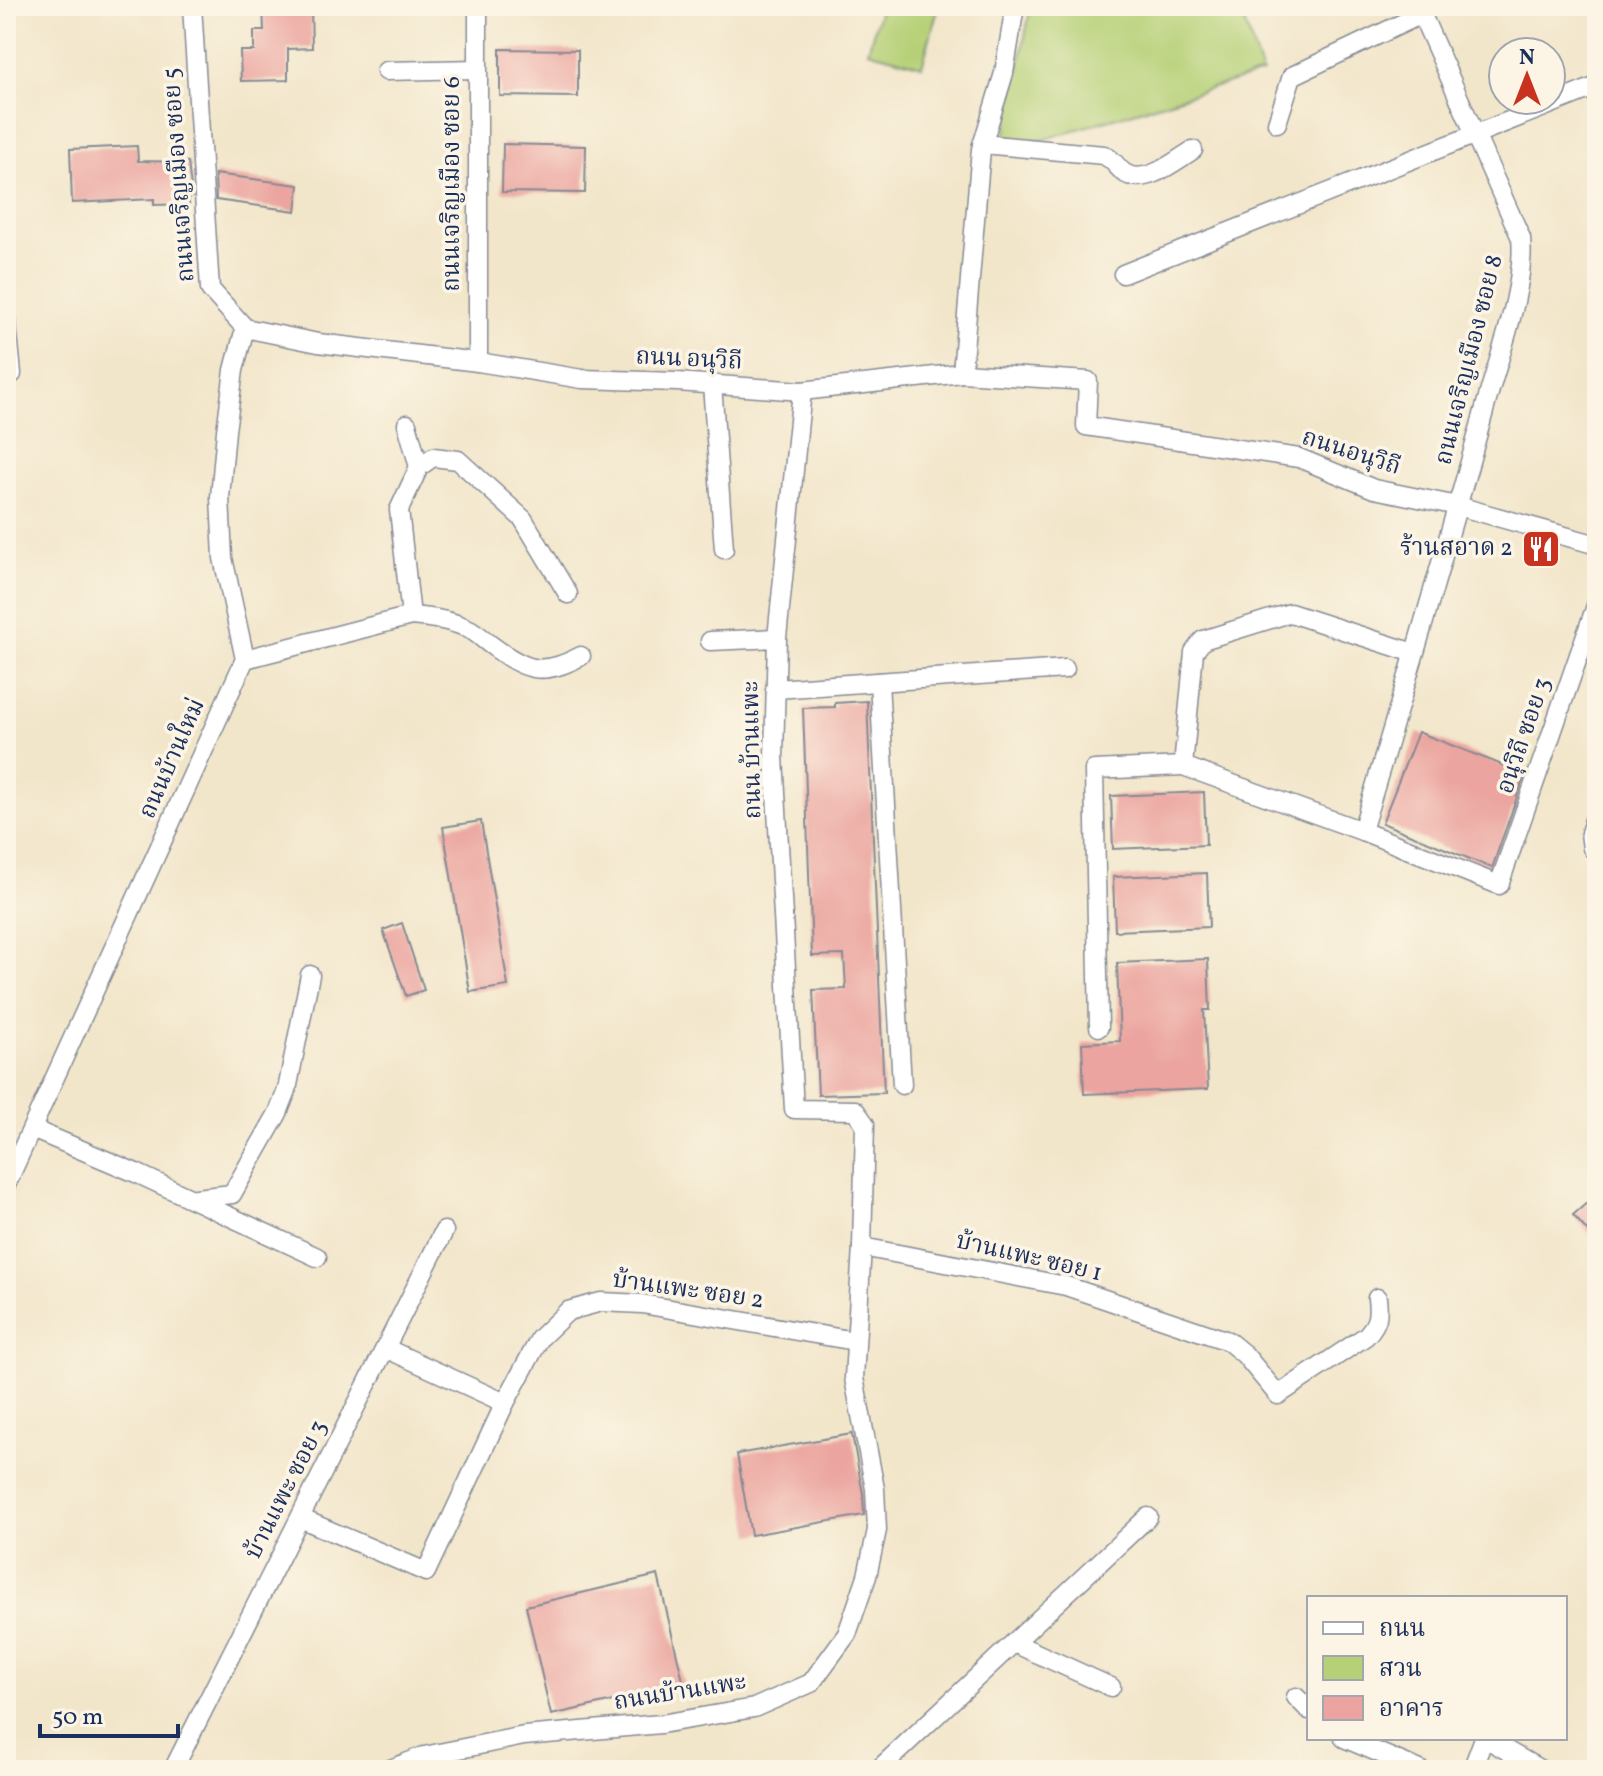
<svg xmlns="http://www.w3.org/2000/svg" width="1603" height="1776" viewBox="0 0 1603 1776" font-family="Vollkorn,'Noto Serif Thai',serif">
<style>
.green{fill:#b5d076;stroke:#68806a;stroke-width:2}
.building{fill:#eba49f}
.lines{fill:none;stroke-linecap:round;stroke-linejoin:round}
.street-casing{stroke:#868a94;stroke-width:21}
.street{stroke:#fff;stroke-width:18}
.labels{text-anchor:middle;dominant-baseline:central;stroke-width:7;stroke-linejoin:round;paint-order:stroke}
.street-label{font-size:24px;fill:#1b2f5e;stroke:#fcf5e5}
.poi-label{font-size:24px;fill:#1b2f5e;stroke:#fcf5e5;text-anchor:end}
</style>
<rect width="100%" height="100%" fill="#fcf5e5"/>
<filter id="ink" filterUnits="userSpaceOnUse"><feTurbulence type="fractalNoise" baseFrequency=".0125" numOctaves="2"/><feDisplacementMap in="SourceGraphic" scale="16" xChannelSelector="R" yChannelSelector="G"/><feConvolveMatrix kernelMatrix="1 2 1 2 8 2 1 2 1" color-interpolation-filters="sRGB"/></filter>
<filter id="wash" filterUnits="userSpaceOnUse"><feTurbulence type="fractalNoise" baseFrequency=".006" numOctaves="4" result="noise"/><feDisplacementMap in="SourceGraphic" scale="32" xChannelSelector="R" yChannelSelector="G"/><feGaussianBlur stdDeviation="1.8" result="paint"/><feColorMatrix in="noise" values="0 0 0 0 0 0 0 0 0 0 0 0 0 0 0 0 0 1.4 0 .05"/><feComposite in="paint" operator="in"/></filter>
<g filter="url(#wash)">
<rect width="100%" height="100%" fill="#f2e6ca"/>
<g class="green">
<polygon points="881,6 939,6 922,66 868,51"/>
<polygon points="1031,6 1239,6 1262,73 1002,152"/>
</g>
<g id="blocks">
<g class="building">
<polygon points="263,6 311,6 312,48 288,49 288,80 241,81 240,51 254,51 254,31 264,31"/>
<polygon points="500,49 578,50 578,97 500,96"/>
<polygon points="503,144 586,146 585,193 502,192"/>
<polygon points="137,146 138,161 188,162 192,197 189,197 189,204 154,205 154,199 72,203 70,149"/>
<polygon points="215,174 299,185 296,211 216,200"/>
<polygon points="867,701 884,1093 818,1095 813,990 846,989 844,955 812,956 803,708 835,707 835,703"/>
<polygon points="1418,732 1525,774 1492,868 1382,823"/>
<polygon points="1204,792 1206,845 1113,849 1111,796"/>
<polygon points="481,821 508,986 470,992 443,827"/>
<polygon points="1207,873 1209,927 1115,931 1113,877"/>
<polygon points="402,923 424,990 406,996 383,930"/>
<polygon points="1208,959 1210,1010 1204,1010 1208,1089 1084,1094 1082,1043 1120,1041 1117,963"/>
<polygon points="1597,1194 1597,1242 1573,1215"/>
<polygon points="852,1434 863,1494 864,1515 751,1535 737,1454"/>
<polygon points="658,1575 684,1685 551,1715 526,1606"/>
</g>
</g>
</g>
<g filter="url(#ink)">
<use href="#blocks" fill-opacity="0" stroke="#868a94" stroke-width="2"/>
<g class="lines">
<defs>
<g id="street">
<polyline points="192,6 210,289 245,328"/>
<polyline points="478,6 478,362"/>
<polyline points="386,71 477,69"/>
<polyline points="1277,123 1292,76 1422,14"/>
<path d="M982 144 1104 155C1115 161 1115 165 1123 172 1144 188 1176 160 1193 150"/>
<polyline points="1123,274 1597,86"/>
<polyline points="6,312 12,374 6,375"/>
<polyline points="245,328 318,343 478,362 582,379 677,382 802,391 962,373 1088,381 1086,426 1299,458 1374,489 1458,506 1597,545"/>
<polyline points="962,373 981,149 1004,73 1015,6"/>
<polyline points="712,384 724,549"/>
<polyline points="407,424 419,467"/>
<path d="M411 616C432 618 452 620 471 630 478 634 484 640 491 645 526 671 542 677 581 656"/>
<polyline points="710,641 777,638"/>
<polyline points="245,659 411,616 399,510 419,467 433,457 458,460 523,519 568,594"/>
<polyline points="879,682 902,1085"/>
<polyline points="775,689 1065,669"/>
<polyline points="1183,766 1362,831 1499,885 1597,603"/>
<polyline points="1597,811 1590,833 1592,848 1597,852"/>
<path d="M1362 831C1404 689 1447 547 1486 404 1499 356 1526 286 1521 238L1418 6"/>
<polyline points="1099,1027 1094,770 1183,766 1194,652 1203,640 1290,613 1414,653"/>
<polyline points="32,1129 136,1173 317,1257"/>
<polyline points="6,1185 245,659 223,558 220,497 226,431 234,370 245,328"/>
<polyline points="196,1198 232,1194 278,1113 287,1090 310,975"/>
<path d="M862 1247 1066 1286 1228 1341 1245 1355 1278 1395 1366 1336C1378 1323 1379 1316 1377 1298"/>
<polyline points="385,1348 505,1403"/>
<polyline points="300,1518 426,1572 505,1403 540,1338 568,1311 601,1302 642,1304 855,1341"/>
<polyline points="1014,1643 1111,1687"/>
<polyline points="1296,1697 1309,1710"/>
<polyline points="1344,1738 1420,1770"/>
<polyline points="1485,1738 1541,1770"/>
<polyline points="173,1770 444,1231"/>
<polyline points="388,1770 424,1756 524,1736 661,1724 754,1708 811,1683 847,1634 867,1576 877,1530 875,1489 854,1378 862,1247 865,1124 855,1110 794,1109 774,757 777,638 802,391"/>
<polyline points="878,1770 1148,1517"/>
<polyline points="1472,1770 1484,1738"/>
</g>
</defs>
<use href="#street" class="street-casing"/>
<use href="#street" class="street"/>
</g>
</g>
<defs>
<symbol id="restaurant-square" viewBox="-11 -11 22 22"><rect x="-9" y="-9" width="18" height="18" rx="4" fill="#c8321e" stroke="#fcf5e5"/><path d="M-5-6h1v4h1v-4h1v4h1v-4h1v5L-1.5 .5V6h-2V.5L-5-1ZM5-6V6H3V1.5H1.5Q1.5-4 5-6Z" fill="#fff"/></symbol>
</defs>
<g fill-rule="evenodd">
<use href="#restaurant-square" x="1519" y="527" width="44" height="44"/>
</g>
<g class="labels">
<g class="street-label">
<text transform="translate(180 175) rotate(-94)">ถนนเจริญเมือง ซอย 5</text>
<text transform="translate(453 184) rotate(-90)">ถนนเจริญเมือง ซอย 6</text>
<text transform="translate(689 360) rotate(3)">ถนน อนุวิถี</text>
<text transform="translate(1470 360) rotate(-76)">ถนนเจริญเมือง ซอย 8</text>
<text transform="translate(1351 453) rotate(18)">ถนนอนุวิถี</text>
<text transform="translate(1525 736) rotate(-71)">อนุวิถี ซอย 3</text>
<text transform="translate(753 750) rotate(-91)">ถนน บ้านแพะ</text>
<text transform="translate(173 759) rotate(-66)">ถนนบ้านใหม่</text>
<text transform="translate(1029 1258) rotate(13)">บ้านแพะ ซอย 1</text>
<text transform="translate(688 1291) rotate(8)">บ้านแพะ ซอย 2</text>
<text transform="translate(287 1490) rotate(-63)">บ้านแพะ ซอย 3</text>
<text transform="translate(680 1693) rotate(-9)">ถนนบ้านแพะ</text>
</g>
<g class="poi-label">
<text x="1513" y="549">ร้านสอาด 2</text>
</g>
</g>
<rect width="1603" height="1776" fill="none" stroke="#fcf5e5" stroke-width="32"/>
<rect x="1307" y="1596" width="260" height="144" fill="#fcf5e5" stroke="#a2a6af" stroke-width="2"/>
<rect x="1323" y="1622" width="40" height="12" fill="#ffffff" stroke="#a2a6af" stroke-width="2"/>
<text x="1379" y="1636" font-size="24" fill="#1b2f5e">ถนน</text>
<rect x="1323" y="1656" width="40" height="24" fill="#b5d076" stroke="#a2a6af" stroke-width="2"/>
<text x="1379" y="1676" font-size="24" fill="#1b2f5e">สวน</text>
<rect x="1323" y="1696" width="40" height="24" fill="#eba49f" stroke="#a2a6af" stroke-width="2"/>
<text x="1379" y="1716" font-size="24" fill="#1b2f5e">อาคาร</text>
<g transform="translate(1527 76)"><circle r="38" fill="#fcf5e5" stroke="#a2a6af" stroke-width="2"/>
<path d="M0-6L14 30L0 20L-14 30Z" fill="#c8321e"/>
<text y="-12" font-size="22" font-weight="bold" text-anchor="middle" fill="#1b2f5e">N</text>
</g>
<path d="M40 1724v12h138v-12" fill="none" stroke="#1b2f5e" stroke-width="4"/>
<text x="52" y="1724" font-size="24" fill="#1b2f5e" stroke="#fcf5e5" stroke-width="6" paint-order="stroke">50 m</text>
</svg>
